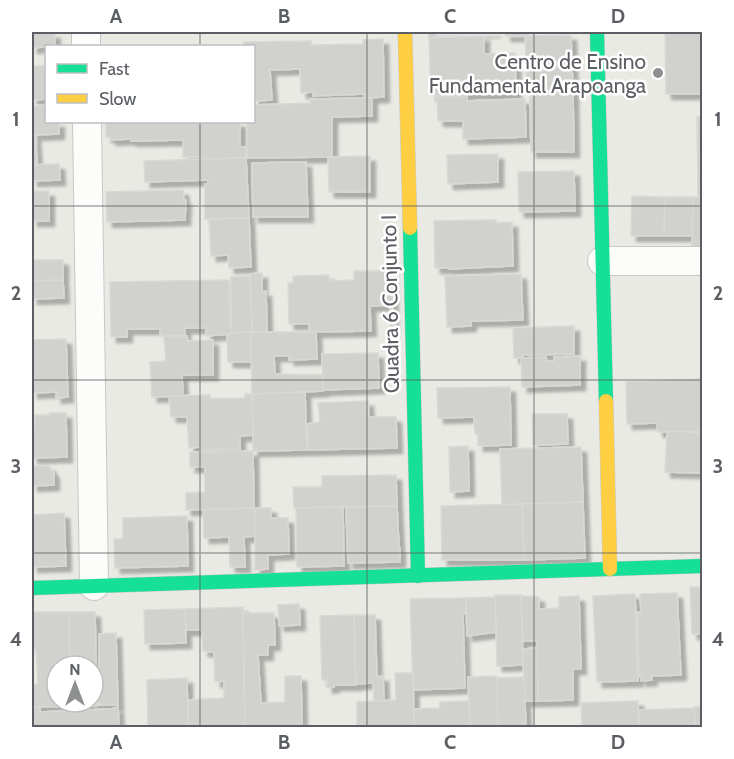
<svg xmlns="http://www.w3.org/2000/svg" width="734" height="759" viewBox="0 0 734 759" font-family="Cabin,sans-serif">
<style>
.building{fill:#d1d1ce;stroke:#dad8d4;stroke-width:1.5;filter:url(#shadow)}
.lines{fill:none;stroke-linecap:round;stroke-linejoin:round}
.street-casing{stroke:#c7c7c7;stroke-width:30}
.fast-casing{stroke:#c6c7c5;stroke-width:15}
.slow-casing{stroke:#c6c7c5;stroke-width:15}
.street{stroke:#fcfcfb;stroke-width:28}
.fast{stroke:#16e098;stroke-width:14}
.slow{stroke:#ffcf43;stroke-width:14}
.grid{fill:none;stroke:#5b5e63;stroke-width:1.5;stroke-opacity:0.55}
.poi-dot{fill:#8d8f90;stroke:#fff;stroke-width:2}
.labels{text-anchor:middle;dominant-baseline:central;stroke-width:5;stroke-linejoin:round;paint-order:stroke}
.poi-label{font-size:21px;fill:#5b5e63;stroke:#fff;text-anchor:end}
.street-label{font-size:21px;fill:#5b5e63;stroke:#fff}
.neatline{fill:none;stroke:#5b5e63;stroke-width:2}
.grid-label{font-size:20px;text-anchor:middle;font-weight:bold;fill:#5b5e63}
</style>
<defs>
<filter id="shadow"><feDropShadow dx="5.5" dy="5.5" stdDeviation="1.5" flood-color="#0004"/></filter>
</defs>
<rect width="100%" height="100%" fill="#eaeae5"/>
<g class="building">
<polygon points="429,32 496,32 435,33 436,37 433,38 429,38"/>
<polygon points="505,32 528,32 528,36 506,36"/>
<polygon points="665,32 702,32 702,94 666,94"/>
<polygon points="32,33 55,33 55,46 32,48"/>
<polygon points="571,35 573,93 527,94 525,36"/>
<polygon points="484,36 484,54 515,53 516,94 444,94 444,96 431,96 429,38"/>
<polygon points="383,39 384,97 364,98 364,94 313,96 313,92 301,93 300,69 270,70 272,100 254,101 254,46 244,46 244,42 311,41 311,45 363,44 363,40"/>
<polygon points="32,66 46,66 46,99 32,100"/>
<polygon points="573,93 574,152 531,152 530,98 532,98 532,94"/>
<polygon points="437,96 467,96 467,101 525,99 526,137 463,139 463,121 438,121"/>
<polygon points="372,98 372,116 332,117 332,157 247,158 247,122 254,122 254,105 310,103 310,99"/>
<polygon points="46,105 46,122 59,122 59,134 32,135 32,106"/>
<polygon points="697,117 702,117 702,198 698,198"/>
<polygon points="106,122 240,122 240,147 246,147 246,158 204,159 204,157 183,157 183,140 131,141 131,139 111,140 110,137 106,137"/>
<polygon points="32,135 35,135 37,164 32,165"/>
<polygon points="498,154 498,182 448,184 447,155"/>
<polygon points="370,156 370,192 329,192 328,157"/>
<polygon points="241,158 246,158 249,218 205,219 205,184 208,184 208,180 145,182 144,161"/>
<polygon points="306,162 308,217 253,217 252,163"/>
<polygon points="59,164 60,180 32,181 32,165"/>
<polygon points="574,171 575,211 519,212 518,172"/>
<polygon points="183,190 184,201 186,200 185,220 107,222 106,192"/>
<rect x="32" y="191" width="17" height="30"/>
<polygon points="632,196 665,197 664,236 631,236"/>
<polygon points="665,197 693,197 692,236 664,236"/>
<polygon points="693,197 702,198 702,249 692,249"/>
<polygon points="249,218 251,267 229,268 228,255 211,256 209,219"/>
<polygon points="490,220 496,220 496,223 512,222 513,266 449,269 449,268 435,268 434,221"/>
<polygon points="32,260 63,260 63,280 32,281"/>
<polygon points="354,271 392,271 393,331 391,331 390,305 370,306 371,331 309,332 309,324 289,324 288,283 293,283 293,276 329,275 329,281 354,280"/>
<polygon points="262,273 262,292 266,291 267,332 252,332 250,274"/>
<polygon points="521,274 523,320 471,321 471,326 447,327 445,276"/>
<polygon points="250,276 252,332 206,336 206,328 185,328 185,336 160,336 160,329 127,329 127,337 111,337 110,282 229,280 230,328 231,328 231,277"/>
<polygon points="63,280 64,298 32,299 32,281"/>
<polygon points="574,326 574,354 523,355 523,358 514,358 513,328"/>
<polygon points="251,332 316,332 317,359 289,360 289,356 274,356 275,374 322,375 323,391 252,394"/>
<polygon points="251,332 251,362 228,362 227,335 230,335 230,333"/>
<polygon points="164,336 187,336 188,341 213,340 213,375 182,375 183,396 152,397 150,362 166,361"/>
<polygon points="66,339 68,397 56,398 56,392 32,393 32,340"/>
<polygon points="378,353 379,388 323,390 322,354"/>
<polygon points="580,356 580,385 522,387 521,358 546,357 547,361 554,361 554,357"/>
<polygon points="702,379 702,431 658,432 657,423 627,424 626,382"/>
<polygon points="510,387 511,445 478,446 478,434 475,434 474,417 438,418 437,388"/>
<polygon points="305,392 307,450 253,451 252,394"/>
<polygon points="245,394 252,394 253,435 240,436 240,449 200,450 200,447 189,448 187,417 171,417 169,396 210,395 210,399 245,398"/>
<polygon points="368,401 369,417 396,417 397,448 308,450 308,424 320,422 318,403"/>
<polygon points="49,413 66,413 67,457 32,458 32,425 35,425 35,415 49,415"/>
<polygon points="532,414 567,414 568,444 533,445"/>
<polygon points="676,431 702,433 702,473 665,472 667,432"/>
<polygon points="468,446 469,491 450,492 449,447"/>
<polygon points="581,447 583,502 502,505 500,449"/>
<polygon points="253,451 254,508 186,510 186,493 205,492 205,467 190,467 190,452"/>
<polygon points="32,466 49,466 54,474 54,485 32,486"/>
<polygon points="396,475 397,506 294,508 293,487 322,487 322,476"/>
<polygon points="583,502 585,558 524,560 522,504"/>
<polygon points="522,504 524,560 442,560 441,506"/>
<polygon points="397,506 399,547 397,548 400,548 400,562 348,563 346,507"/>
<polygon points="343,507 344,566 297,567 296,508"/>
<polygon points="255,508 255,536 244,537 245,567 230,567 229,537 204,538 203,510"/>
<polygon points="255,508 271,508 271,518 288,518 289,554 268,555 268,569 255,570"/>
<polygon points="64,513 66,566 32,567 32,515"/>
<polygon points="187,516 188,566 115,568 114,539 123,539 123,518"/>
<polygon points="690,587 702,587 702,634 692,634"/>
<polygon points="677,593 681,675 651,676 652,680 641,681 641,677 639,677 637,612 641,612 640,594"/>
<polygon points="635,594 638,681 597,682 593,596"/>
<polygon points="495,595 521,595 523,665 497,666"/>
<polygon points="521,596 539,597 539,609 559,608 559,597 579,596 581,669 573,669 573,700 538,701 537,641 523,641"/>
<polygon points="495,597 496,632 467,636 466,598"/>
<polygon points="466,598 466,614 463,614 465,688 413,690 410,599"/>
<polygon points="299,604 300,625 279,626 278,605"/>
<polygon points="243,607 245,728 188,728 188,700 224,698 224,681 215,682 214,652 203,651 202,630 186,630 185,609"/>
<polygon points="185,609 186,643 145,644 144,610"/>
<polygon points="32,612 69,612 70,666 57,666 57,702 71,702 71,706 32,707 32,684 38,684 36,649 32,649"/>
<polygon points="69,612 95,612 97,705 71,706 71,702 93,702 93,666 70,666"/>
<polygon points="243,613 274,613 275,645 268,645 268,655 258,655 261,703 285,702 285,676 301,676 302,728 245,728"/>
<polygon points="354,615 356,685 334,685 334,687 327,688 327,680 322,680 320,616"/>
<polygon points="354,615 375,615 377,677 383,676 384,700 374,701 373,683 356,684"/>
<polygon points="116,633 118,705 99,705 99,634"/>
<polygon points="537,648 538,701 524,701 523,649"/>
<polygon points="395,673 413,673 414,728 357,728 357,702 396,700"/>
<polygon points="497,676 498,728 470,728 468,677"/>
<polygon points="524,677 526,728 498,728 497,678"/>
<polygon points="187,678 188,728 148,728 147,680"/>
<polygon points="469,701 470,728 414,728 414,709 440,708 440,702"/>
<polygon points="638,701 639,728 582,728 581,703"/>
<polygon points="702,706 702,728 695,728 694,707"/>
<polygon points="32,707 40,707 40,712 111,709 118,707 119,728 32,728"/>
<polygon points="694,708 695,728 639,728 639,710"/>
</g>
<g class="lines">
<defs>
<g id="street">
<polyline points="86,32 86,46"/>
<polyline points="87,122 94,586"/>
<polyline points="602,261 702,261"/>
</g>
<g id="fast">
<polyline points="597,32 606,401"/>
<polyline points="410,228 418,576"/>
<polyline points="32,588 702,566"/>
</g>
<g id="slow">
<polyline points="405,32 410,228"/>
<polyline points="606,401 610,569"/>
</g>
</defs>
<use href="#street" class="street-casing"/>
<use href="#fast" class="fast-casing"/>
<use href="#slow" class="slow-casing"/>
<use href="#street" class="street"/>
<use href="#fast" class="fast"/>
<use href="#slow" class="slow"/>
</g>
<path class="grid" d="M200 32V46M367 32V728M534 32V728M200 122V728M32 206H702M32 380H702M32 553H702"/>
<circle class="poi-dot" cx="658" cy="73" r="6"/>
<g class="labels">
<g class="poi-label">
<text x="646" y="61">Centro de Ensino<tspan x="646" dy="24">Fundamental Arapoanga</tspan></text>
</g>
<g class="street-label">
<text transform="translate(390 304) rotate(-91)">Quadra 6 Conjunto I</text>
</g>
</g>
<rect width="734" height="759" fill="none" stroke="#ffffff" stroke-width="66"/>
<rect x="45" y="45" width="210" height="78" fill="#ffffff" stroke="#bdbfc1" stroke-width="1.5"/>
<rect x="57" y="64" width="30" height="9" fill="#16e098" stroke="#bdbfc1" stroke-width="1.5"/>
<text x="99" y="75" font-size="18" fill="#5b5e63">Fast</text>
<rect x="57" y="94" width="30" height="9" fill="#ffcf43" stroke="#bdbfc1" stroke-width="1.5"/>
<text x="99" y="105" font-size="18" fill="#5b5e63">Slow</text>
<g transform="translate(75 684)"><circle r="28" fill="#ffffff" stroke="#bdbfc1" stroke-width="1.5"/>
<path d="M0-4.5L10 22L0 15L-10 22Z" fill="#8d8f90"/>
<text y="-9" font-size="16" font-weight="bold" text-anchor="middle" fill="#5b5e63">N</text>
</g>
<rect x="33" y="33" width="668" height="693" class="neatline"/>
<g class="grid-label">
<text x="116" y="23">A</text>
<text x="284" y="23">B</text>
<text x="450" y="23">C</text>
<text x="618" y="23">D</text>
<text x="16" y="126">1</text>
<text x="718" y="126">1</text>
<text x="16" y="300">2</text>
<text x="718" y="300">2</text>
<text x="16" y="473">3</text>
<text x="718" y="473">3</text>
<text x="16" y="646">4</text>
<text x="718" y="646">4</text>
<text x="116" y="749">A</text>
<text x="284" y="749">B</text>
<text x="450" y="749">C</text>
<text x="618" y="749">D</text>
</g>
</svg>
